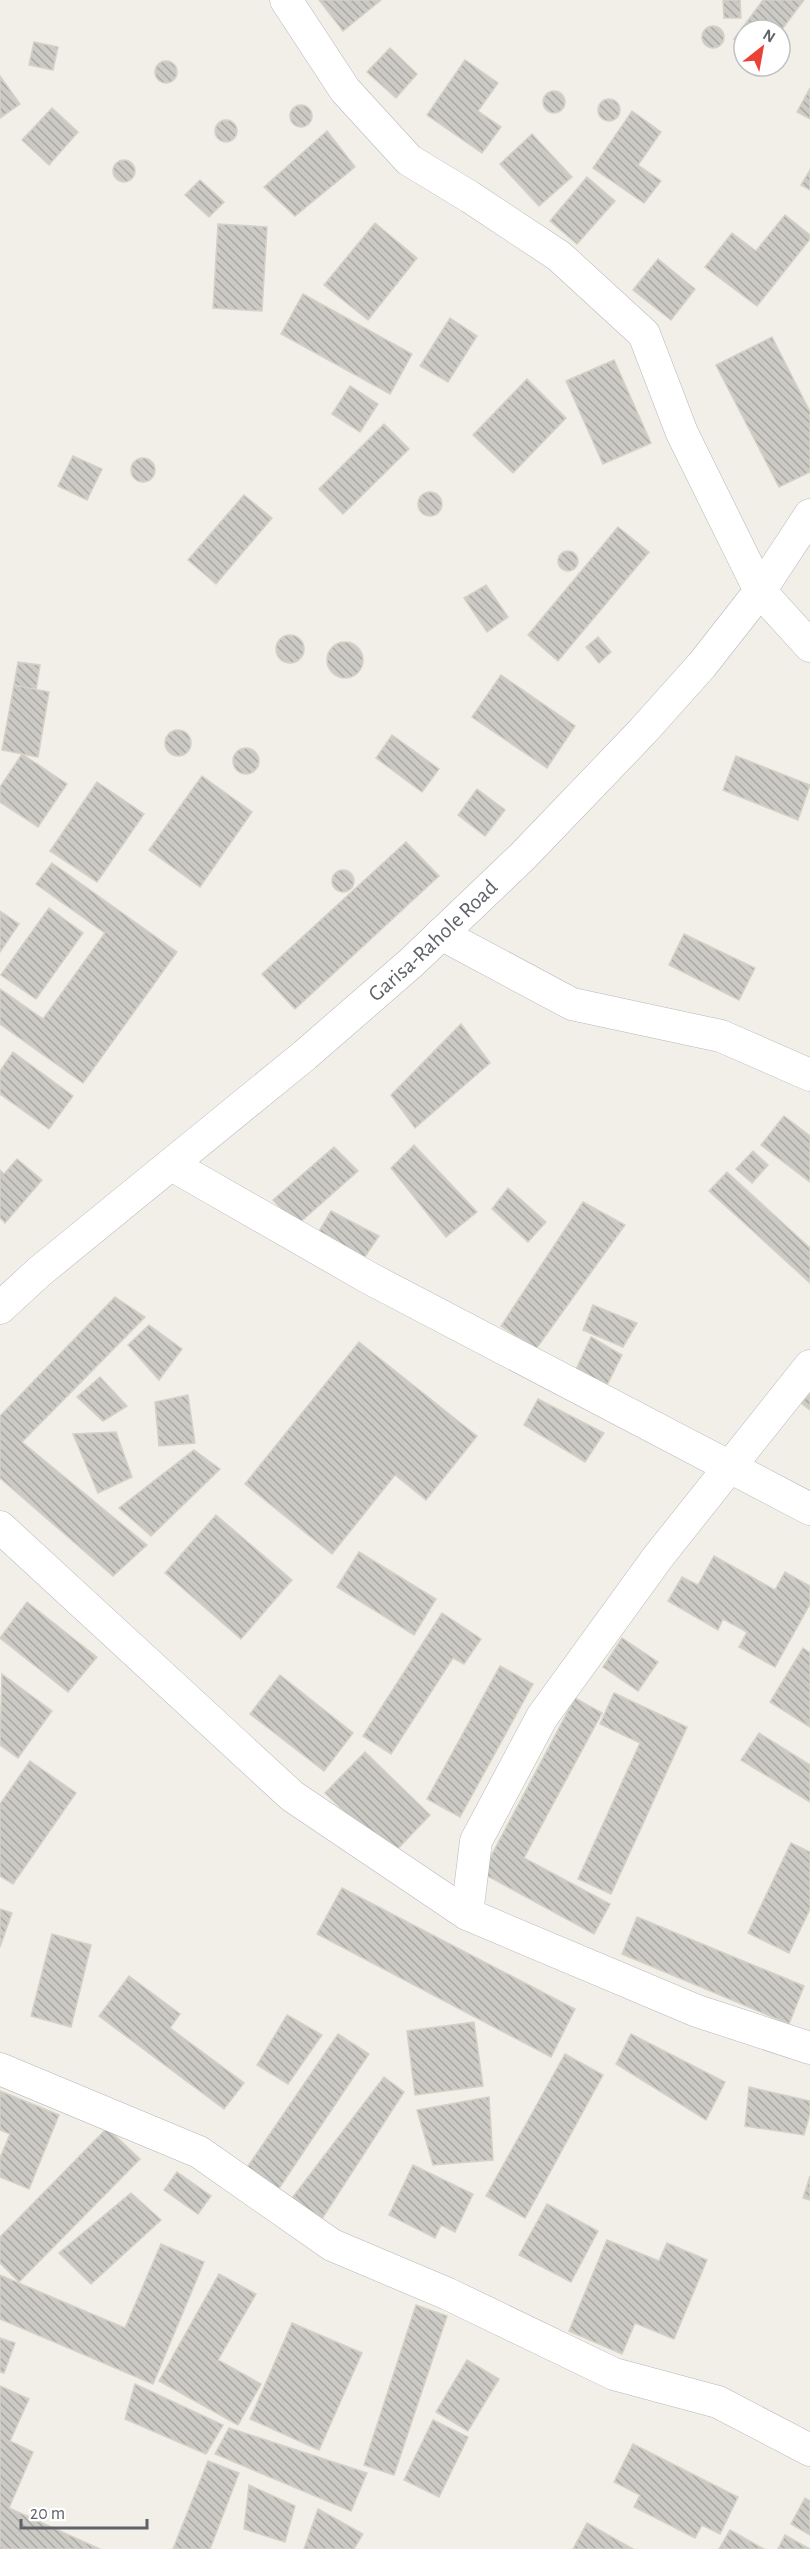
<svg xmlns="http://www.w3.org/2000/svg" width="810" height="2549" viewBox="0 0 810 2549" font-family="'Alegreya Sans',sans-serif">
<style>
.building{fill:url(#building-back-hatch);stroke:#d6d1c6;stroke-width:1.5}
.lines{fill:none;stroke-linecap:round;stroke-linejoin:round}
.street-casing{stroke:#b5b8bc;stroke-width:33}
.street{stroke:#fff;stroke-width:32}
.labels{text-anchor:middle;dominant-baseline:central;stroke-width:6;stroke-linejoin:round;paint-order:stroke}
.street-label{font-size:22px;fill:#5f6368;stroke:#fff}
</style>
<defs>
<pattern id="building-back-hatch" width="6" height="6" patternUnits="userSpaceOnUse" patternTransform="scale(1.5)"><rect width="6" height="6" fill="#cccac5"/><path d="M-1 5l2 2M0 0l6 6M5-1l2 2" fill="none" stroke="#a9a8a4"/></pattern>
</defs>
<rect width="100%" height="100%" fill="#f1efe8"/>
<g class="building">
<polygon points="319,0 381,0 343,31"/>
<polygon points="723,0 740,0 741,18 724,18"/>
<polygon points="763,0 804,0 780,32 744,30 744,47 734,39"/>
<circle cx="713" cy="37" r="11"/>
<polygon points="34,42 58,47 53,70 29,65"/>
<polygon points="390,48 417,74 396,98 367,72"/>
<polygon points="465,60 498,83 478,111 501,127 482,153 427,115"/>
<circle cx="166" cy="72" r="11"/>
<polygon points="0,76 20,104 0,118"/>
<polygon points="810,88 810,119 797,112"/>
<circle cx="554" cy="102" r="11"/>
<circle cx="609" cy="110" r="11"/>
<circle cx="301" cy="116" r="11"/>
<polygon points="52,108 78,132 49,165 22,140"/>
<polygon points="632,111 661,132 638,165 661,181 644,203 593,168"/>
<circle cx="226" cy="131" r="11"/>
<polygon points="327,131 355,167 295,216 264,187"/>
<polygon points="532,134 572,177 539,206 500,164"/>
<circle cx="124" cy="171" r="11"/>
<polygon points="810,170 810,190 801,185"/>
<polygon points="587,177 615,201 577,244 550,221"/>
<polygon points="200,180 224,202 209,217 185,195"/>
<polygon points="785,215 810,235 810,239 757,306 705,267 732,233 756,251"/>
<polygon points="375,223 417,258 368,320 324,285"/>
<polygon points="218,224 267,227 262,311 213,308"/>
<polygon points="658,259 695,289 671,320 633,290"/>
<polygon points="303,294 412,354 390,394 281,334"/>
<polygon points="450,318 477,336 448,382 420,366"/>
<polygon points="772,337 810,412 810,472 779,487 716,365"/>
<polygon points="614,360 651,443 603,464 566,381"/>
<polygon points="527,379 566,418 513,473 473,435"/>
<polygon points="350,386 378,404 360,432 332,414"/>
<polygon points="384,424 409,449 343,514 319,489"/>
<polygon points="73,456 102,469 87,500 58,486"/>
<circle cx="143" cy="470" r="12"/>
<circle cx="430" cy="504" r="12"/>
<polygon points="244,495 272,518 216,584 188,560"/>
<polygon points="618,527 649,552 558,661 528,635"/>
<circle cx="568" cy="561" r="10"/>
<polygon points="486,585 508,617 487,632 464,598"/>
<circle cx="290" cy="649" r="14"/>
<polygon points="598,637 611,652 599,663 586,647"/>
<circle cx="345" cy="660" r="18"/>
<polygon points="18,662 40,665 36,690 14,685"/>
<polygon points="501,675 575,726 547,768 472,717"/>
<polygon points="14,685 49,692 38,757 2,750"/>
<circle cx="178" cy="743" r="13"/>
<polygon points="392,735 439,769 422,792 376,758"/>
<circle cx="246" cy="761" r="13"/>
<polygon points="22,754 67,784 38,827 0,802 0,787"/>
<polygon points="736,756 810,785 798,820 723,790"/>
<polygon points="202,776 252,812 200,887 149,850"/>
<polygon points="97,782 144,814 97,882 50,851"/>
<polygon points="477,789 505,810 485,836 458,815"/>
<polygon points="406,842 439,876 295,1009 262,974"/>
<polygon points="52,863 177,952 83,1083 0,1024 0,989 43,1019 105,933 36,884"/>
<circle cx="343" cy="881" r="11"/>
<polygon points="49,908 83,933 36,999 1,975"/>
<polygon points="0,911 19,924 0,952"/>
<polygon points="684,934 755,968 739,1000 669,965"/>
<polygon points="461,1024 490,1063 415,1128 391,1095"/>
<polygon points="13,1052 73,1096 49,1129 0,1094 0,1071"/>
<polygon points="784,1116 810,1136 810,1182 761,1145"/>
<polygon points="414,1145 477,1212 446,1237 391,1168"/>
<polygon points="334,1147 358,1171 297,1225 273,1200"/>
<polygon points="753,1151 768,1165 752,1183 736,1169"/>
<polygon points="17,1159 42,1180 5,1223 0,1218 0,1170 4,1174"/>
<polygon points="727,1172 810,1248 810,1283 709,1191"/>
<polygon points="508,1188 546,1222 528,1242 492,1209"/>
<polygon points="583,1202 625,1225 536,1349 501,1326"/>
<polygon points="331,1211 379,1236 364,1258 318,1233"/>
<polygon points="115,1297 145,1317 22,1442 147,1545 113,1576 0,1478 0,1416"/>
<polygon points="593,1305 637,1323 623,1347 583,1330"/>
<polygon points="149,1325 182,1349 159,1380 128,1345"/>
<polygon points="591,1337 622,1355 605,1389 575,1372"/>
<polygon points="359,1342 477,1436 426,1500 395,1475 332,1554 245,1484"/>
<polygon points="100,1377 127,1406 103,1421 77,1397"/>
<polygon points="810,1394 810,1410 801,1403"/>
<polygon points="188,1395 195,1443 159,1446 155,1402"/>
<polygon points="538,1399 604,1433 585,1462 524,1425"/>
<polygon points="116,1432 132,1477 98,1493 73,1434"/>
<polygon points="194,1450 220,1469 151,1536 119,1508"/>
<polygon points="216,1515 292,1580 241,1639 165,1573"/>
<polygon points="359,1552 436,1599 414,1635 337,1587"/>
<polygon points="714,1556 775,1590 785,1572 810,1586 810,1604 775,1667 739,1647 747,1632 723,1619 718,1630 668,1601 682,1577 698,1585"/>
<polygon points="27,1602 97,1657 68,1692 0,1638"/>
<polygon points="442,1613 481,1639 464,1664 453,1658 391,1754 363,1736"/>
<polygon points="622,1638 658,1662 638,1691 603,1667"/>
<polygon points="803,1648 810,1653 810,1727 770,1702"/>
<polygon points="500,1666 533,1684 460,1817 427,1799"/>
<polygon points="2,1674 52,1711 18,1758 0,1745"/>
<polygon points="280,1675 353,1733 324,1771 250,1714"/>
<polygon points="614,1693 687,1727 611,1894 578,1879 640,1743 600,1724"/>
<polygon points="575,1698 602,1713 524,1858 610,1904 594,1934 482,1873"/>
<polygon points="759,1733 810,1765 810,1802 741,1760"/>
<polygon points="365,1752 430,1815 391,1856 325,1793"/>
<polygon points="30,1761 76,1793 13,1884 0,1876 0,1804"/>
<polygon points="791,1843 810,1852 810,1909 789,1953 748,1933"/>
<polygon points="342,1888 575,2009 551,2057 317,1934"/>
<polygon points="0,1909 12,1913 0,1947"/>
<polygon points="637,1917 804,1986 789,2024 622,1954"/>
<polygon points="52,1934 91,1945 71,2027 31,2016"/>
<polygon points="129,1976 180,2014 170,2028 244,2083 224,2109 99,2016"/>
<polygon points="287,2015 322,2035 288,2084 257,2065"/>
<polygon points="474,2022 483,2086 415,2095 407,2031"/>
<polygon points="338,2034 369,2054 274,2196 242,2175"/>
<polygon points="631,2034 725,2082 706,2120 616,2064"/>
<polygon points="565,2054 603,2075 525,2218 486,2196"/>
<polygon points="384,2077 404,2092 318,2225 286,2206"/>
<polygon points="749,2087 810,2101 810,2113 804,2135 745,2126"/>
<polygon points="0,2091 59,2115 29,2189 0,2177 0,2158 10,2134 0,2130"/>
<polygon points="489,2097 493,2160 433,2165 417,2110"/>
<polygon points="107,2128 140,2159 19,2282 0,2263 0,2237"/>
<polygon points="413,2165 473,2194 455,2232 441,2225 435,2238 389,2215"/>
<polygon points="177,2172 211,2196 198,2214 164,2190"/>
<polygon points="810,2176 810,2200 803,2198"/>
<polygon points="131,2193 161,2220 91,2284 59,2253"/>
<polygon points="547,2204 598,2231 571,2282 519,2255"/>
<polygon points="607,2240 659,2261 667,2243 707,2260 674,2339 635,2323 622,2354 569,2331"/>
<polygon points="161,2244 204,2262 153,2384 0,2319 0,2275 125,2328"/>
<polygon points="219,2274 256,2294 218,2360 261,2384 238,2425 159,2381"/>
<polygon points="416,2305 447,2316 394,2475 364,2465"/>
<polygon points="292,2323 362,2353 319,2450 250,2419"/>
<polygon points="0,2338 15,2343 4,2373 0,2372"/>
<polygon points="467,2360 499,2379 468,2431 436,2412"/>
<polygon points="135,2384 223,2425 206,2454 125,2419"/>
<polygon points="0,2386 29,2399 10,2441 33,2452 9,2508 100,2549 0,2549"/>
<polygon points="433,2420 468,2437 439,2497 404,2480"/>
<polygon points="229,2428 367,2473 351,2511 215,2454"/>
<polygon points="633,2444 738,2497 720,2534 702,2525 695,2538 634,2507 640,2495 614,2482"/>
<polygon points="208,2461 239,2473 210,2549 173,2549"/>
<polygon points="249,2485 295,2506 285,2542 244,2529"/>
<polygon points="805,2498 810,2501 810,2535 791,2524"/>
<polygon points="318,2509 363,2534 354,2549 304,2549"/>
<polygon points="587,2523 633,2549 573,2549"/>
<polygon points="730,2530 764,2549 719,2549"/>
<polygon points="785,2535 810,2549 778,2549"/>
</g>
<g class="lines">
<defs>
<g id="street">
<polyline points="286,0 345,90 409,160 470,197 559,256 644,334 682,433 760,591 810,646"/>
<polyline points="441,934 572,1004 721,1036 810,1075"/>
<polyline points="172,1165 369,1278 810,1509"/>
<path id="s1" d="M0 1308 39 1272 305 1055 412 962 523 856 642 732 702 665 760 591 810 515"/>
<polyline points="0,1527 292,1796 467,1914 697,2011 810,2048"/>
<polyline points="467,1914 476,1841 542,1717 658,1557 810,1366"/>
<polyline points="0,2069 199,2152 332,2245 448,2294 614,2374 718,2402 810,2450"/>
</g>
</defs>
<use href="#street" class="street-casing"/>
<use href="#street" class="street"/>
</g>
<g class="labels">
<g class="street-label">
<text stroke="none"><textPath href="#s1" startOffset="568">Garisa-Rahole Road</textPath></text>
</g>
</g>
<g transform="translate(762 48) rotate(31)"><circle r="28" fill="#ffffff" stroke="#bfc1c3" stroke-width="1.5"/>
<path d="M0-4.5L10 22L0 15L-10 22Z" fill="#ea4335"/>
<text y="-9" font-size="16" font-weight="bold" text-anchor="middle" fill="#5f6368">N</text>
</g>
<path d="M21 2519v9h126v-9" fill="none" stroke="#5f6368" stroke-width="3"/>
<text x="30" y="2519" font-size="18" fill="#5f6368" stroke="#ffffff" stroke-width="4.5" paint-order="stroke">20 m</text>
</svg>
